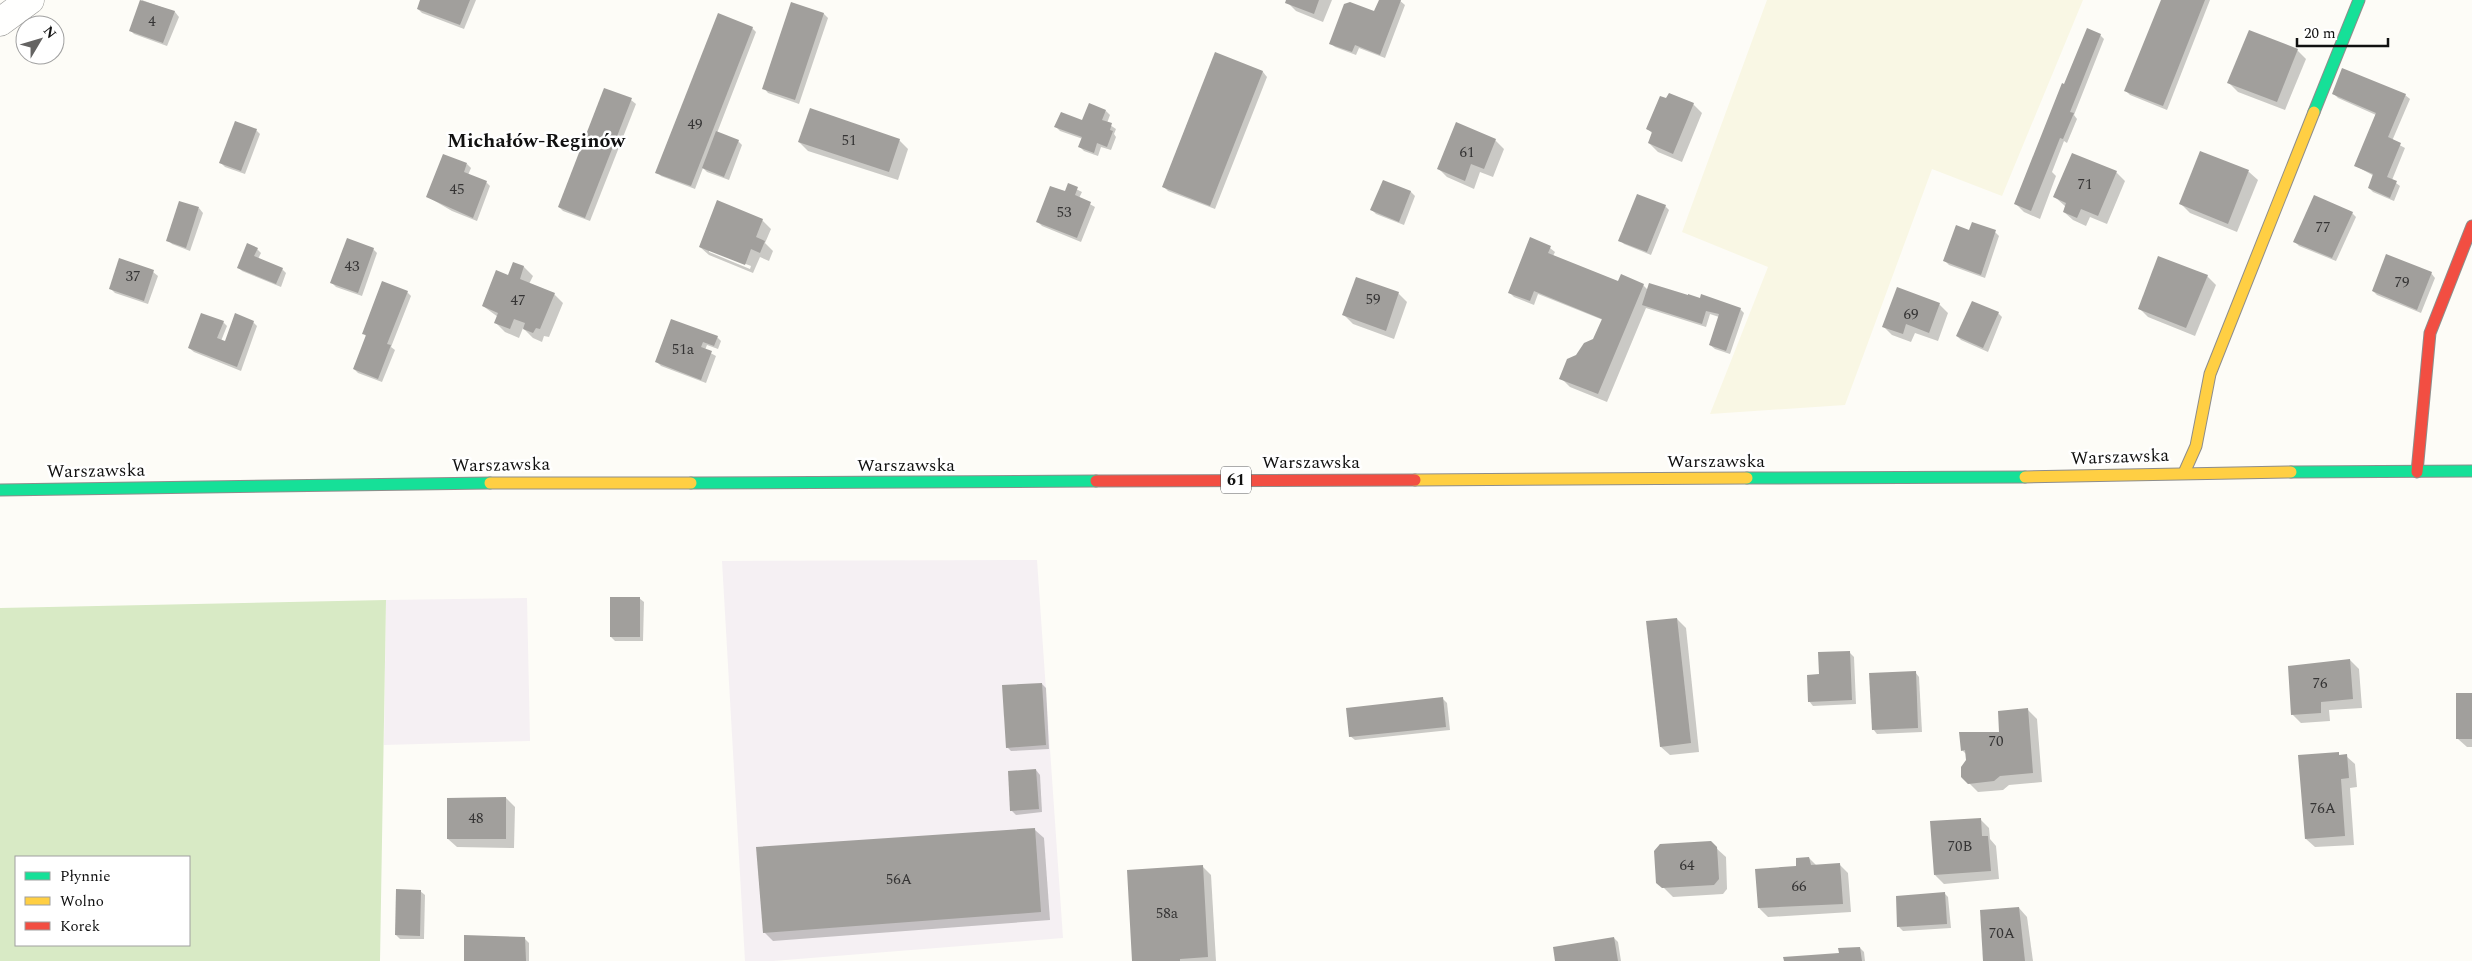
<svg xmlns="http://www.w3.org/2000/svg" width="2472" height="961" viewBox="0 0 2472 961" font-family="Spectral,serif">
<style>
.industrial{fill:#f5f0f3}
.farmland{fill:#f9f7e4}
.forest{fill:#d8eac5;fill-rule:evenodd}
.shadow{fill:#0003;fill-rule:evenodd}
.building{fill:#a19f9c}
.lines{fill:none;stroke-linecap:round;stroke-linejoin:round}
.street-casing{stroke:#979795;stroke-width:29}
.fast-casing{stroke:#8e8d8b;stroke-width:13}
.slow-casing{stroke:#8e8d8b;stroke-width:13}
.jam-casing{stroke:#8e8d8b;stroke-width:13}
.street{stroke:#fffffe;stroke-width:28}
.fast{stroke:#16e098;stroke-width:11}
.slow{stroke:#ffcf43;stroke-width:11}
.jam{stroke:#f24e42;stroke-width:11}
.labels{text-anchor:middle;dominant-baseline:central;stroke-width:5;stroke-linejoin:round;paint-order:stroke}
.number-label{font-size:15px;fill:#353434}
.shield{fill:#fff;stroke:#585858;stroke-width:1}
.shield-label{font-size:16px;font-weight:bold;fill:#111}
.street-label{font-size:18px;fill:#111;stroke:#fff}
.quarter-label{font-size:20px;font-weight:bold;fill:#111;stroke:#fff}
</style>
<rect width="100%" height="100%" fill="#fdfcf7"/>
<g class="industrial">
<polygon points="1037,560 1063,938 773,961 745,961 722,561"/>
<polygon points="527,598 530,741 384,745 386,600"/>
</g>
<polygon class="farmland" points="1767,0 2083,0 2002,196 1932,169 1845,405 1710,414 1768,267 1682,232"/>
<path class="forest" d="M386 600 380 961H0V608ZM16 857H189V945H16Z"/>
<g class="shadow">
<polygon points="142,0 175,12 179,17 167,46 134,34 130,30"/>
<polygon points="422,0 476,0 464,29 422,13 418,9"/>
<polygon points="1288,0 1332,0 1323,22 1296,11 1287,2"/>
<polygon points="1380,0 1399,0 1405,5 1385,58 1359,48 1356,55 1335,47 1330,43 1375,13"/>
<polygon points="2162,0 2210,0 2167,110 2130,95 2126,91"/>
<polygon points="792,4 824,14 828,18 799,104 768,93 764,88"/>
<polygon points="752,28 756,32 717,133 738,141 742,145 729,180 707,172 703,168 695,189 661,176 657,172"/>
<polygon points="2100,35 2104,39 2074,115 2077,119 2067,143 2064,141 2052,172 2056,176 2040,219 2024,212 2015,203"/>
<polygon points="2297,50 2306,59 2285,110 2238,92 2229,83"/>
<polygon points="1215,54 1263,72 1267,77 1215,209 1168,191 1163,186"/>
<polygon points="605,89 631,100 636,104 590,221 563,211 559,207"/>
<polygon points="2334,94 2405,95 2410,99 2392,141 2405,148 2392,180 2400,186 2394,201 2373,192 2369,188 2374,176 2356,166 2376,115 2338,98"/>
<polygon points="1667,100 1693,104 1702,113 1682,162 1658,152 1649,143 1653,134 1648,129"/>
<polygon points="1106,111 1110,115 1107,123 1116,129 1114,134 1116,137 1111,150 1101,147 1098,156 1084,151 1080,147 1083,139 1060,131 1056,127 1083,121"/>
<polygon points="256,130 260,134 245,174 225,167 221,163"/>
<polygon points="899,140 908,149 898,180 808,151 799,142"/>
<polygon points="1495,140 1504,149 1493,177 1480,172 1474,189 1447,177 1438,168"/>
<polygon points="2201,152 2249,172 2258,180 2237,232 2190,213 2181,204"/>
<polygon points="467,164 471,168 468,175 486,182 490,186 477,221 452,211 428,197"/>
<polygon points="2116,172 2125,181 2107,224 2090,217 2086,226 2073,220 2064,212 2066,207 2055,197"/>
<polygon points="1383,181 1411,192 1415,196 1404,225 1376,214 1372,210"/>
<polygon points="1068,185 1082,192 1079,198 1095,207 1081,242 1042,226 1038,222 1065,193"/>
<polygon points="1665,206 1669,210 1651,255 1624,244 1620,240"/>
<polygon points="199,208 203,213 190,251 172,244 168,240"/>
<polygon points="2352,213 2356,217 2336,261 2299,246 2295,242"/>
<path d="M762 220 771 229 765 243 773 251 769 261 760 257 753 273 709 255 700 247ZM709 250 751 266 750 269 709 252Z"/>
<polygon points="1970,231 1995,232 1999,236 1985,278 1949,265 1945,261"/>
<polygon points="1531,239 1550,248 1555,252 1553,256 1619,282 1643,285 1648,290 1740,309 1744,313 1730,354 1715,349 1710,345 1719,317 1710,314 1706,327 1646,308 1607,402 1570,387 1561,378 1577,356 1594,340 1603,320 1538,294 1534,305 1514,297 1510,293"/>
<polygon points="257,249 261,253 258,259 282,269 286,273 281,287 242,271 238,267"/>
<polygon points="373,249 377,253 362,296 336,287 332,283"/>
<polygon points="514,264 524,267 533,276 529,284 554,294 563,303 549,337 544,336 542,342 533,338 523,328 519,338 505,332 496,323 498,317 483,306 509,277"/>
<polygon points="153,272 158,276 148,304 115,293 111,289"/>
<polygon points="2431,273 2435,278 2421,313 2377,295 2373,291"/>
<polygon points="2207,276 2216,285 2195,336 2148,317 2139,308"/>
<polygon points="407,292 411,296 391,347 395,350 382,382 358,373 354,369 367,337 363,333"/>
<polygon points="1398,293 1407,302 1394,339 1353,324 1344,315"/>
<polygon points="1939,304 1948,313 1938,341 1915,333 1911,342 1892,335 1883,326"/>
<polygon points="1998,313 2002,317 1988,352 1961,340 1957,336"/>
<polygon points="672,320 717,337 721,341 718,349 707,345 705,350 716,356 706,383 661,366 657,362"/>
<polygon points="223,322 227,326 221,341 226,342 253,322 257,326 241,371 194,352 189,348"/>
<polygon points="639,598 644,602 643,641 615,641 611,637"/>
<polygon points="1677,619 1686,628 1699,752 1670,755 1661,747"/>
<polygon points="1849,652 1854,657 1856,704 1813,706 1809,701 1820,675"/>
<polygon points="2350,660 2359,669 2362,708 2329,710 2330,721 2301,723 2292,714"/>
<polygon points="1915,672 1919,677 1922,732 1877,734 1873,729"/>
<polygon points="1042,684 1046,688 1049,749 1011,751 1007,747"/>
<polygon points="2472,694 2472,747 2467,747 2458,739"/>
<polygon points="1443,699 1447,703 1450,730 1355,740 1350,736"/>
<polygon points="2028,710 2037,719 2042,782 2009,785 2003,790 1978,792 1963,777 1967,760 1966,754 1962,750 2000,733"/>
<polygon points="2338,754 2341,756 2346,756 2355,764 2357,787 2350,788 2354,845 2315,847 2306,839"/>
<polygon points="1036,770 1040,775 1042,812 1016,815 1011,810"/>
<polygon points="506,798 515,807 514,848 457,847 448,839"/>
<polygon points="1980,819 1989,828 1990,839 1996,846 1999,879 1944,884 1935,875"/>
<polygon points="1035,830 1044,838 1050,920 773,941 764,932"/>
<polygon points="1716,848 1726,857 1727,889 1723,894 1673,897 1658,882"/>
<polygon points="1809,858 1817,866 1839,864 1848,873 1851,912 1768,917 1759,908 1797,867"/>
<polygon points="1202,866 1211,875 1216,961 1133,961"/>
<polygon points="420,891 425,895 424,939 400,939 396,935"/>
<polygon points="1944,893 1948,897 1951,928 1903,931 1899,927 1897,897"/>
<polygon points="2019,908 2027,917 2033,961 1984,961"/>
<polygon points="1614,938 1618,942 1621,961 1556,961"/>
<polygon points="525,939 529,943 529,961 465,961"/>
<polygon points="1860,948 1864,952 1865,961 1785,961 1840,954"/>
</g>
<g class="building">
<polygon points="140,0 175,11 163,43 129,31"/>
<polygon points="420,0 470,0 460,25 417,9"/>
<polygon points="1286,0 1319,0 1314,14 1285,3"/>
<polygon points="1379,0 1401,0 1380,55 1355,45 1352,52 1329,44 1344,4 1350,2 1374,11"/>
<polygon points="2161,0 2205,0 2163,106 2124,91"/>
<polygon points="791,2 824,13 795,100 762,89"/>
<polygon points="718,13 753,27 691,186 655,173"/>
<polygon points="2087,28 2101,34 2070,112 2074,113 2063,139 2060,138 2031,211 2014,204 2062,83 2064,84"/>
<polygon points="2249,30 2298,49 2277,102 2227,83"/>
<polygon points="1215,52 1263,71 1210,206 1162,187"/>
<polygon points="2342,68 2406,94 2388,137 2401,143 2387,177 2397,181 2390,198 2368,188 2373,174 2354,166 2376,113 2332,94"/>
<polygon points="604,88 632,98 585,218 558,207"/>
<polygon points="1669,93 1694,103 1673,154 1648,143 1652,132 1646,129 1660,96 1666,98"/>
<polygon points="1089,103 1106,110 1102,120 1112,123 1110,130 1113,131 1107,147 1097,143 1094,153 1078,147 1082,137 1054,127 1061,112 1082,120"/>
<polygon points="810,108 900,139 889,172 798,142"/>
<polygon points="235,121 257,129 241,171 219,163"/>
<polygon points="1456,122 1496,139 1484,169 1471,164 1465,181 1437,169"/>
<polygon points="716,131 739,140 724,177 702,168"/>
<polygon points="2200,151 2249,170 2228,224 2179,204"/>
<polygon points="2072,153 2117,171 2098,216 2081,209 2077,218 2063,212 2066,203 2053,197"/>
<polygon points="443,154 467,163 464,172 487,181 473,218 426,197"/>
<polygon points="1383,180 1411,191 1399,222 1370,210"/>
<polygon points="1068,183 1078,187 1075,195 1091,202 1077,238 1036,222 1050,186 1065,191"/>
<polygon points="1637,194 1666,205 1647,252 1618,241"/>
<polygon points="2314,195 2353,212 2332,258 2293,242"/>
<polygon points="717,200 763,219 756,237 765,241 760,253 751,249 745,265 699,247"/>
<polygon points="179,201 199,207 186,248 166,241"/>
<polygon points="1972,222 1996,230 1981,275 1943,261 1956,225 1969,230"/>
<polygon points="1530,237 1551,246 1548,253 1618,281 1621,274 1644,284 1598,394 1559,379 1567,359 1576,355 1584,343 1593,339 1602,319 1534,291 1530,301 1508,293"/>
<polygon points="347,238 374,248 358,293 330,283"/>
<polygon points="247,243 258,248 254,256 283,268 276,284 237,268"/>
<polygon points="2386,254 2432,272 2417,310 2372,291"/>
<polygon points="2158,256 2208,275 2186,328 2138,309"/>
<polygon points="119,258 154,270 144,301 109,289"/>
<polygon points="513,262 524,266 520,279 555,293 540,329 536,328 533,333 523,329 525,323 514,319 510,329 494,323 498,313 482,306 496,270 508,275"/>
<polygon points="1356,277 1399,292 1386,331 1342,315"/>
<polygon points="382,281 408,291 387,344 391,345 378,379 353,369 366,335 362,334"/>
<polygon points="1649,283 1688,295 1688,294 1700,298 1701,294 1741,308 1726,351 1709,345 1719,314 1706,311 1702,324 1642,305"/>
<polygon points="1897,287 1940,303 1929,333 1906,324 1903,334 1882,327"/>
<polygon points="1972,301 1999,312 1983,348 1956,336"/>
<polygon points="201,313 224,321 217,338 225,341 235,313 254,321 237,367 188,348"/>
<polygon points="671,319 718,336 714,346 703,342 701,347 712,351 701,380 655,362"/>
<rect x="610" y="597" width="30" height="40"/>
<polygon points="1677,618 1691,743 1660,747 1646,621"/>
<polygon points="1850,651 1852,700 1808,702 1807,675 1819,674 1818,652"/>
<polygon points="2350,659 2353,699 2321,702 2321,713 2291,715 2288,666"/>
<polygon points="1916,671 1918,728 1872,730 1869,673"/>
<polygon points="1042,683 1046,745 1006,748 1002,685"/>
<rect x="2456" y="693" width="16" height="46"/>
<polygon points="1443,697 1446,727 1349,737 1346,708"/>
<polygon points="2028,708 2033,773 2000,776 1994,781 1968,784 1961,777 1961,767 1966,760 1965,750 1961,751 1959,732 1999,732 1998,711"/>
<polygon points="2339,752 2339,755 2347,754 2349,778 2341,779 2345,836 2305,839 2298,755"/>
<polygon points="1036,769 1039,809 1010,811 1008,771"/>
<polygon points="506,797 506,839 447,839 447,798"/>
<polygon points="1981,818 1982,836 1988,836 1991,871 1934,875 1930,821"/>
<polygon points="1035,828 1041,912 763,933 756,847"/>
<polygon points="1711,841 1717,847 1719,879 1714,885 1662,888 1656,883 1654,851 1660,844"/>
<polygon points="1809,857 1811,865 1840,863 1843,904 1758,908 1755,869 1796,866 1796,858"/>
<polygon points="1203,865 1208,957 1180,959 1180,961 1132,961 1127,870"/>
<polygon points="396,889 421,890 420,936 395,935"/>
<polygon points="1945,892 1947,924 1897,927 1896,896"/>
<polygon points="2019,907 2025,961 1983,961 1980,910"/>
<polygon points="464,935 525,937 526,961 464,961"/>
<polygon points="1614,937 1618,961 1555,961 1553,947"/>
<polygon points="1860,947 1862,961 1784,961 1783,957 1839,953 1838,948"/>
</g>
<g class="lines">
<defs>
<polyline id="street" points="0,22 30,0"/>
<g id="fast">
<polyline points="2314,112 2359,0"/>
<polyline points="2291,472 2472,471"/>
<polyline points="1747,478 2025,477"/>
<polyline points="691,483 1096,481"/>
<polyline points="0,490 490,483"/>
</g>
<g id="slow">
<polyline points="2184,473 2196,446 2210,374 2314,112"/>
<polyline points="2025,477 2291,472"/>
<polyline points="1415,480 1747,478"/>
<polyline points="490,483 691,483"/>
</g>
<g id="jam">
<polyline points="2417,472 2430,333 2472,226"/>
<polyline points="1096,481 1415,480"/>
</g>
</defs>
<use href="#street" class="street-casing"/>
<use href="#fast" class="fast-casing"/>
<use href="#slow" class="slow-casing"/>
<use href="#jam" class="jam-casing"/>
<use href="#street" class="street"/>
<use href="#fast" class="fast"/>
<use href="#slow" class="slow"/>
<use href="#jam" class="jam"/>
</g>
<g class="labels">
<g class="number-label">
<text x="152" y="21">4</text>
<text x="695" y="124">49</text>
<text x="849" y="140">51</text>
<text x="1467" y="152">61</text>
<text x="2085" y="184">71</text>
<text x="457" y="189">45</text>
<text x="1064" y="212">53</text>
<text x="2323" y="227">77</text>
<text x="352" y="266">43</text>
<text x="133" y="276">37</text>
<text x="2402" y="282">79</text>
<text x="1373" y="299">59</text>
<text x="518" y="300">47</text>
<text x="1911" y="314">69</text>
<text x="683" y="349">51a</text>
<text x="2320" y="683">76</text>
<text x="1996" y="741">70</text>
<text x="2323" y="808">76A</text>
<text x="476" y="818">48</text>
<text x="1960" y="846">70B</text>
<text x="1687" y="865">64</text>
<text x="899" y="879">56A</text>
<text x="1799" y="886">66</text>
<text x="1167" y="913">58a</text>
<text x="2002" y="933">70A</text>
</g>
<rect class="shield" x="1221" y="466.5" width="30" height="27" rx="4"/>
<g class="shield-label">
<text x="1236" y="480">61</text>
</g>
<g class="street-label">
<text transform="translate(2120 457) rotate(-2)">Warszawska</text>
<text x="1716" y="461">Warszawska</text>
<text x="1311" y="462">Warszawska</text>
<text transform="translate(501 465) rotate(-1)">Warszawska</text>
<text x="906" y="465">Warszawska</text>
<text transform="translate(96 471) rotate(-1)">Warszawska</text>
</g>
<g class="quarter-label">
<text x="536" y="141">Michałów-Reginów</text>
</g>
</g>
<rect x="15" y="856" width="175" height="90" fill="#ffffff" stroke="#a0a0a0"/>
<rect x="25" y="872" width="25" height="8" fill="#16e098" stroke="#a0a0a0"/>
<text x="60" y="881" font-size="15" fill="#111111">Płynnie</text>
<rect x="25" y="897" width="25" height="8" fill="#ffcf43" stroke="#a0a0a0"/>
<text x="60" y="906" font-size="15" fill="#111111">Wolno</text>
<rect x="25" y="922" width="25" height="8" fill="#f24e42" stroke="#a0a0a0"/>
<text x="60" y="931" font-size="15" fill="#111111">Korek</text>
<g transform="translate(40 40) rotate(52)"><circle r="24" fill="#ffffff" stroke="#a0a0a0"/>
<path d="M0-4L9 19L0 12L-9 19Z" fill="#646362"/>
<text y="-8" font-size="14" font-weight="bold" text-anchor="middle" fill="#111111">N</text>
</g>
<path d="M2297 38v8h91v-8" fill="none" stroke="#111111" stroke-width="2.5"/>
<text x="2304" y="38" font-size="15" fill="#111111" stroke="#ffffff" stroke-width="4" paint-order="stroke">20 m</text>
</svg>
